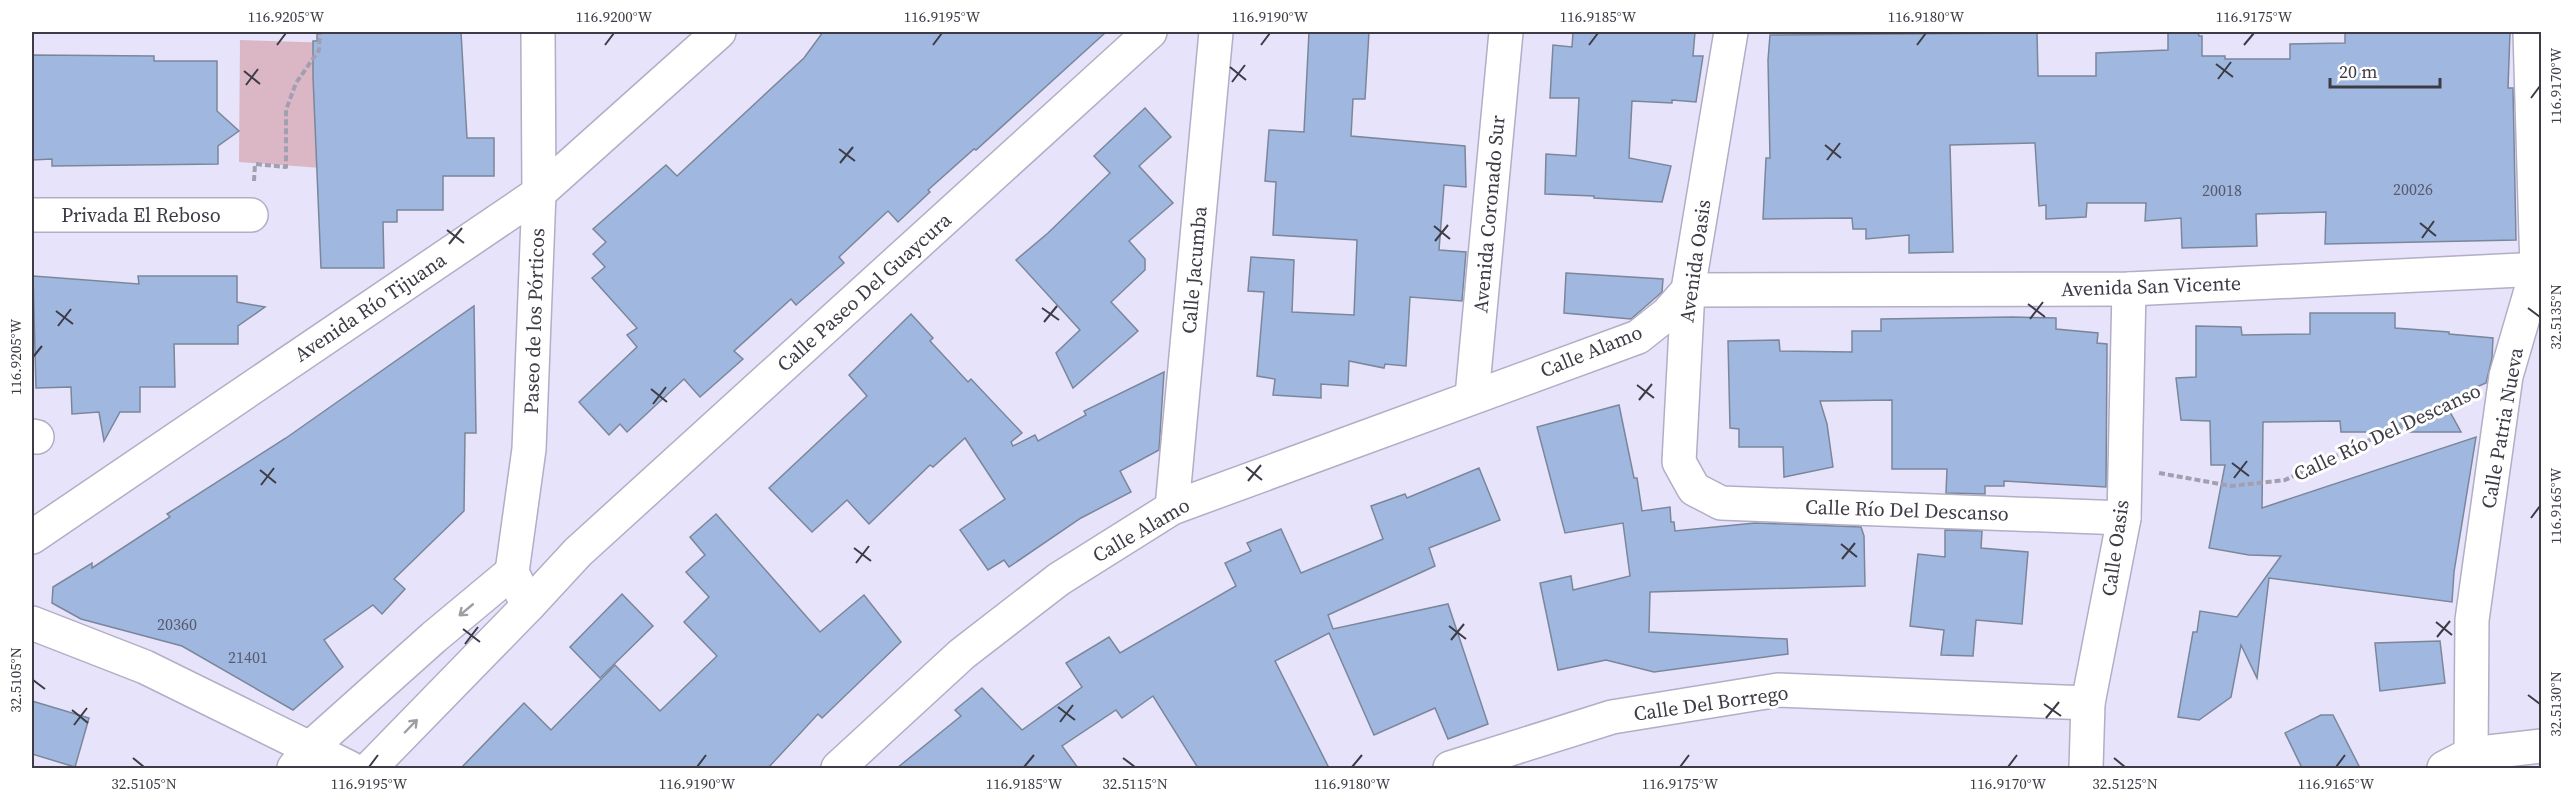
<svg xmlns="http://www.w3.org/2000/svg" width="2573" height="800" viewBox="0 0 2573 800" font-family="'Source Serif 4',serif">
<style>
.green{fill:#dbb6c5}
.building{fill:#a0b8e0;stroke:#7b869a;stroke-width:1.5}
.lines{fill:none;stroke-linecap:round;stroke-linejoin:round}
.street-casing{stroke:#b1aec5;stroke-width:36}
.secondary-casing{stroke:#b1aec5;stroke-width:36}
.path{stroke:#a29fb1;stroke-width:4;stroke-dasharray:6 3;stroke-linecap:butt}
.street{stroke:#fff;stroke-width:33}
.secondary{stroke:#fff;stroke-width:33}
.oneway{stroke:#9e9da2}
.ticks{fill:none;stroke:#3d3b45;stroke-width:2}
.labels{text-anchor:middle;dominant-baseline:central;stroke-width:6;stroke-linejoin:round;paint-order:stroke}
.number-label{font-size:16px;fill:#565a6c}
.street-label{font-size:20px;fill:#3d3b45;stroke:#fff}
.neatline{fill:none;stroke:#3d3b45;stroke-width:2}
.ticks-label{font-size:15px;text-anchor:middle;fill:#3d3b45}
</style>
<rect width="100%" height="100%" fill="#e6e3fb"/>
<polygon class="green" points="240,40 334,43 335,169 239,162"/>
<g class="building">
<polygon points="317,32 461,32 467,138 494,138 494,176 443,176 443,210 397,210 397,222 383,222 384,268 321,268 313,77 313,41 317,41"/>
<polygon points="823,32 1106,32 976,150 974,149 928,190 930,192 898,222 888,211 839,257 844,263 796,305 791,299 734,351 743,359 700,397 684,379 627,432 620,424 609,435 579,402 637,347 627,335 637,328 592,278 605,267 593,254 606,242 593,229 666,165 677,176 804,58"/>
<polygon points="1309,32 1369,32 1365,99 1353,99 1351,136 1465,146 1466,187 1444,185 1439,250 1466,252 1462,301 1410,297 1406,366 1385,364 1384,368 1349,361 1348,386 1321,384 1321,398 1273,395 1275,379 1257,376 1264,292 1248,291 1251,257 1294,260 1292,312 1354,315 1357,240 1273,235 1276,182 1265,181 1269,130 1304,132"/>
<polygon points="1573,32 1695,32 1693,56 1703,56 1696,102 1672,100 1672,103 1632,101 1629,158 1671,166 1662,202 1594,198 1594,196 1545,194 1546,154 1576,156 1579,98 1550,98 1553,45 1572,47"/>
<polygon points="2168,32 2198,32 2199,36 2202,36 2202,56 2225,56 2225,59 2290,59 2290,44 2345,43 2345,32 2510,32 2508,88 2513,88 2516,240 2325,244 2326,212 2256,214 2257,246 2182,248 2181,218 2145,221 2146,203 2087,203 2086,217 2046,219 2046,205 2039,206 2035,143 1950,145 1953,252 1909,253 1909,235 1866,239 1866,229 1853,229 1852,218 1763,219 1766,158 1770,158 1768,60 1770,35 2037,33 2038,76 2096,76 2096,53 2168,50"/>
<polygon points="32,55 154,56 154,61 217,61 217,111 239,131 218,146 218,164 52,166 52,159 32,160"/>
<polygon points="1145,108 1171,137 1139,166 1173,203 1129,241 1145,259 1145,270 1111,302 1138,331 1073,388 1056,353 1080,330 1016,260 1048,233 1110,173 1094,156"/>
<polygon points="1566,273 1663,279 1662,292 1631,319 1564,313"/>
<polygon points="33,276 139,284 138,276 237,276 237,302 265,307 238,326 238,344 174,344 175,387 140,387 140,412 120,412 104,441 99,412 72,414 71,387 36,388"/>
<polygon points="474,306 476,433 465,433 464,511 394,579 405,589 382,614 373,605 324,640 343,667 293,710 182,646 81,619 52,603 53,587 92,563 92,568 170,517 167,514 286,438"/>
<polygon points="2310,313 2395,313 2395,328 2449,332 2449,334 2493,338 2492,358 2486,383 2444,401 2461,432 2341,432 2340,421 2263,422 2262,508 2476,437 2454,572 2452,602 2269,578 2257,678 2241,645 2231,697 2199,720 2178,717 2193,632 2197,632 2200,611 2237,617 2281,556 2249,555 2209,548 2225,465 2211,465 2210,421 2181,420 2176,378 2196,377 2196,326 2241,327 2242,335 2310,334"/>
<polygon points="911,314 933,338 930,341 968,382 971,379 1022,433 1011,442 1013,446 1035,435 1038,441 1086,415 1084,411 1164,372 1159,450 1120,471 1131,492 1081,518 1009,567 1004,560 988,570 960,530 1005,499 965,438 933,467 930,465 869,524 847,500 812,532 769,488 867,396 849,375"/>
<polygon points="2012,317 2056,318 2056,329 2098,333 2097,343 2107,344 2106,487 2004,481 2004,486 1985,486 1985,494 1946,493 1947,469 1892,469 1892,400 1820,401 1827,424 1833,467 1784,477 1783,447 1739,447 1739,429 1730,428 1728,341 1779,340 1780,351 1852,352 1852,331 1881,331 1881,319"/>
<polygon points="1619,405 1634,478 1637,478 1642,511 1670,507 1671,522 1674,522 1675,531 1755,523 1861,527 1864,536 1865,586 1650,592 1649,632 1787,639 1788,654 1654,672 1606,660 1558,670 1540,583 1571,576 1573,590 1630,576 1623,523 1565,533 1537,427"/>
<polygon points="1479,468 1500,520 1429,548 1435,566 1328,615 1333,629 1448,604 1488,724 1448,739 1435,708 1374,735 1329,633 1275,661 1329,768 1198,768 1153,696 1122,718 1116,710 1062,746 1078,768 897,768 961,716 955,710 982,688 1022,730 1082,687 1066,663 1109,637 1120,653 1236,586 1225,563 1251,551 1247,543 1281,529 1301,573 1383,539 1371,506 1405,494 1407,498"/>
<polygon points="716,514 820,632 864,595 901,642 822,718 818,714 768,768 461,768 524,703 551,730 615,665 660,711 717,656 684,622 709,597 686,572 705,555 690,537"/>
<polygon points="1945,530 1982,531 1981,548 2028,552 2022,624 1976,620 1973,656 1941,655 1944,630 1910,626 1918,554 1945,557"/>
<polygon points="622,594 653,626 600,678 570,647"/>
<polygon points="2440,641 2445,683 2380,691 2375,643"/>
<polygon points="32,701 89,718 75,767 32,754"/>
<polygon points="2321,715 2333,715 2360,768 2302,768 2285,733"/>
</g>
<g class="lines">
<defs>
<g id="street">
<polyline points="1731,32 1688,290 1679,462 1694,489 1721,503 2124,518"/>
<polyline points="32,215 251,215"/>
<polyline points="1472,396 1506,32"/>
<polyline points="32,436 37,437"/>
<polyline points="1172,508 1216,32"/>
<polyline points="528,606 578,552 1150,32"/>
<polyline points="2471,754 2472,620 2506,376 2537,270 2530,32"/>
<polyline points="1450,768 1612,717 1778,690 2088,703"/>
<polyline points="2086,768 2088,703 2124,518 2129,289"/>
<polyline points="2444,768 2471,754 2542,746"/>
</g>
<g id="secondary">
<polyline points="32,537 539,193 719,32"/>
<polyline points="32,623 145,667 350,768"/>
<polyline points="294,768 311,747 434,637 512,572"/>
<polyline points="370,768 528,606 512,572 529,449 539,193 538,32"/>
<polyline points="838,768 962,654 1059,579 1172,508 1638,337 1667,314 1688,290 2129,289 2542,269"/>
</g>
</defs>
<use href="#street" class="street-casing"/>
<use href="#secondary" class="secondary-casing"/>
<g class="path">
<polyline points="254,181 255,164 286,167 286,110 296,83 319,50 320,32"/>
<polyline points="2159,473 2231,486 2285,480 2467,394"/>
</g>
<use href="#street" class="street"/>
<use href="#secondary" class="secondary"/>
</g>
<defs><path id="oneway-shaft" d="M-6 0H5M1.5-3L5.5 0L1.5 3" fill="none" stroke-width="1.6" stroke-linecap="round" stroke-linejoin="round" transform="scale(1.5)"/></defs>
<g class="oneway">
<use href="#oneway-shaft" transform="translate(466 610) rotate(140)"/>
<use href="#oneway-shaft" transform="translate(411 726) rotate(-46)"/>
</g>
<path class="ticks" d="M277 45 286 33M605 45 614 33M933 45 942 33M1261 45 1270 33M1589 45 1598 33M1917 45 1926 33M2244 45 2254 33M2216 64 2233 77M1230 67 1246 80M244 71 260 84M2218 79 2231 62M1232 82 1245 65M246 85 258 69M2531 98 2540 86M1825 145 1841 158M839 149 855 161M1827 160 1840 143M840 163 853 147M2420 223 2436 236M1434 226 1450 239M447 230 464 243M2422 238 2434 221M1435 241 1448 225M449 244 462 228M2028 304 2045 317M1042 308 1059 320M2528 308 2540 317M56 311 73 324M2030 319 2043 302M1044 322 1057 306M58 326 71 309M33 357 42 346M1637 385 1654 398M651 389 667 402M1639 400 1652 384M653 404 666 387M2232 463 2249 476M1246 467 1262 480M260 470 276 483M2234 478 2247 461M1248 481 1261 465M261 485 274 468M2531 518 2540 506M1841 544 1857 557M854 548 871 561M1842 559 1855 543M856 563 869 546M2436 622 2452 635M1449 626 1466 639M463 629 480 642M2437 637 2450 621M1451 640 1464 624M465 644 478 627M33 680 45 689M2528 695 2540 704M2044 704 2061 716M1058 707 1075 720M72 710 88 723M2046 718 2059 702M1060 722 1073 705M74 725 87 708M133 758 144 767M1123 758 1135 767M2114 758 2125 767M369 767 378 755M697 767 706 755M1024 767 1034 755M1352 767 1362 755M1680 767 1689 755M2008 767 2017 755M2336 767 2345 755"/>
<g class="labels">
<g class="number-label">
<text x="2413" y="189">20026</text>
<text x="2222" y="190">20018</text>
<text x="177" y="624">20360</text>
<text x="248" y="657">21401</text>
</g>
<g class="street-label">
<text transform="translate(1489 214) rotate(-85)">Avenida Coronado Sur</text>
<text x="141" y="215">Privada El Reboso</text>
<text transform="translate(1695 261) rotate(-82)">Avenida Oasis</text>
<text transform="translate(1194 270) rotate(-85)">Calle Jacumba</text>
<text transform="translate(2151 286) rotate(-2)">Avenida San Vicente</text>
<text transform="translate(864 292) rotate(-42)">Calle Paseo Del Guaycura</text>
<text transform="translate(370 307) rotate(-34)">Avenida Río Tijuana</text>
<text transform="translate(534 321) rotate(-88)">Paseo de los Pórticos</text>
<text transform="translate(1591 351) rotate(-22)">Calle Alamo</text>
<text transform="translate(2502 428) rotate(-80)">Calle Patria Nueva</text>
<text transform="translate(2387 432) rotate(-25)">Calle Río Del Descanso</text>
<text transform="translate(1907 510) rotate(2)">Calle Río Del Descanso</text>
<text transform="translate(1141 530) rotate(-30)">Calle Alamo</text>
<text transform="translate(2115 548) rotate(-82)">Calle Oasis</text>
<text transform="translate(1711 703) rotate(-8)">Calle Del Borrego</text>
</g>
</g>
<rect width="2573" height="800" fill="none" stroke="#ffffff" stroke-width="66"/>
<path d="M2330 78v9h110v-9" fill="none" stroke="#3d3b45" stroke-width="3"/>
<text x="2339" y="78" font-size="18" fill="#3d3b45" stroke="#ffffff" stroke-width="4.5" paint-order="stroke">20 m</text>
<rect x="33" y="33" width="2507" height="734" class="neatline"/>
<g class="ticks-label">
<text x="286" y="22">116.9205°W</text>
<text x="614" y="22">116.9200°W</text>
<text x="942" y="22">116.9195°W</text>
<text x="1270" y="22">116.9190°W</text>
<text x="1598" y="22">116.9185°W</text>
<text x="1926" y="22">116.9180°W</text>
<text x="2254" y="22">116.9175°W</text>
<text transform="translate(2556 86) rotate(-90)" y="5">116.9170°W</text>
<text transform="translate(2556 317) rotate(-90)" y="5">32.5135°N</text>
<text transform="translate(16 357) rotate(-90)" y="5">116.9205°W</text>
<text transform="translate(2556 506) rotate(-90)" y="5">116.9165°W</text>
<text transform="translate(16 680) rotate(-90)" y="5">32.5105°N</text>
<text transform="translate(2556 704) rotate(-90)" y="5">32.5130°N</text>
<text x="144" y="789">32.5105°N</text>
<text x="369" y="789">116.9195°W</text>
<text x="697" y="789">116.9190°W</text>
<text x="1024" y="789">116.9185°W</text>
<text x="1135" y="789">32.5115°N</text>
<text x="1352" y="789">116.9180°W</text>
<text x="1680" y="789">116.9175°W</text>
<text x="2008" y="789">116.9170°W</text>
<text x="2125" y="789">32.5125°N</text>
<text x="2336" y="789">116.9165°W</text>
</g>
</svg>
